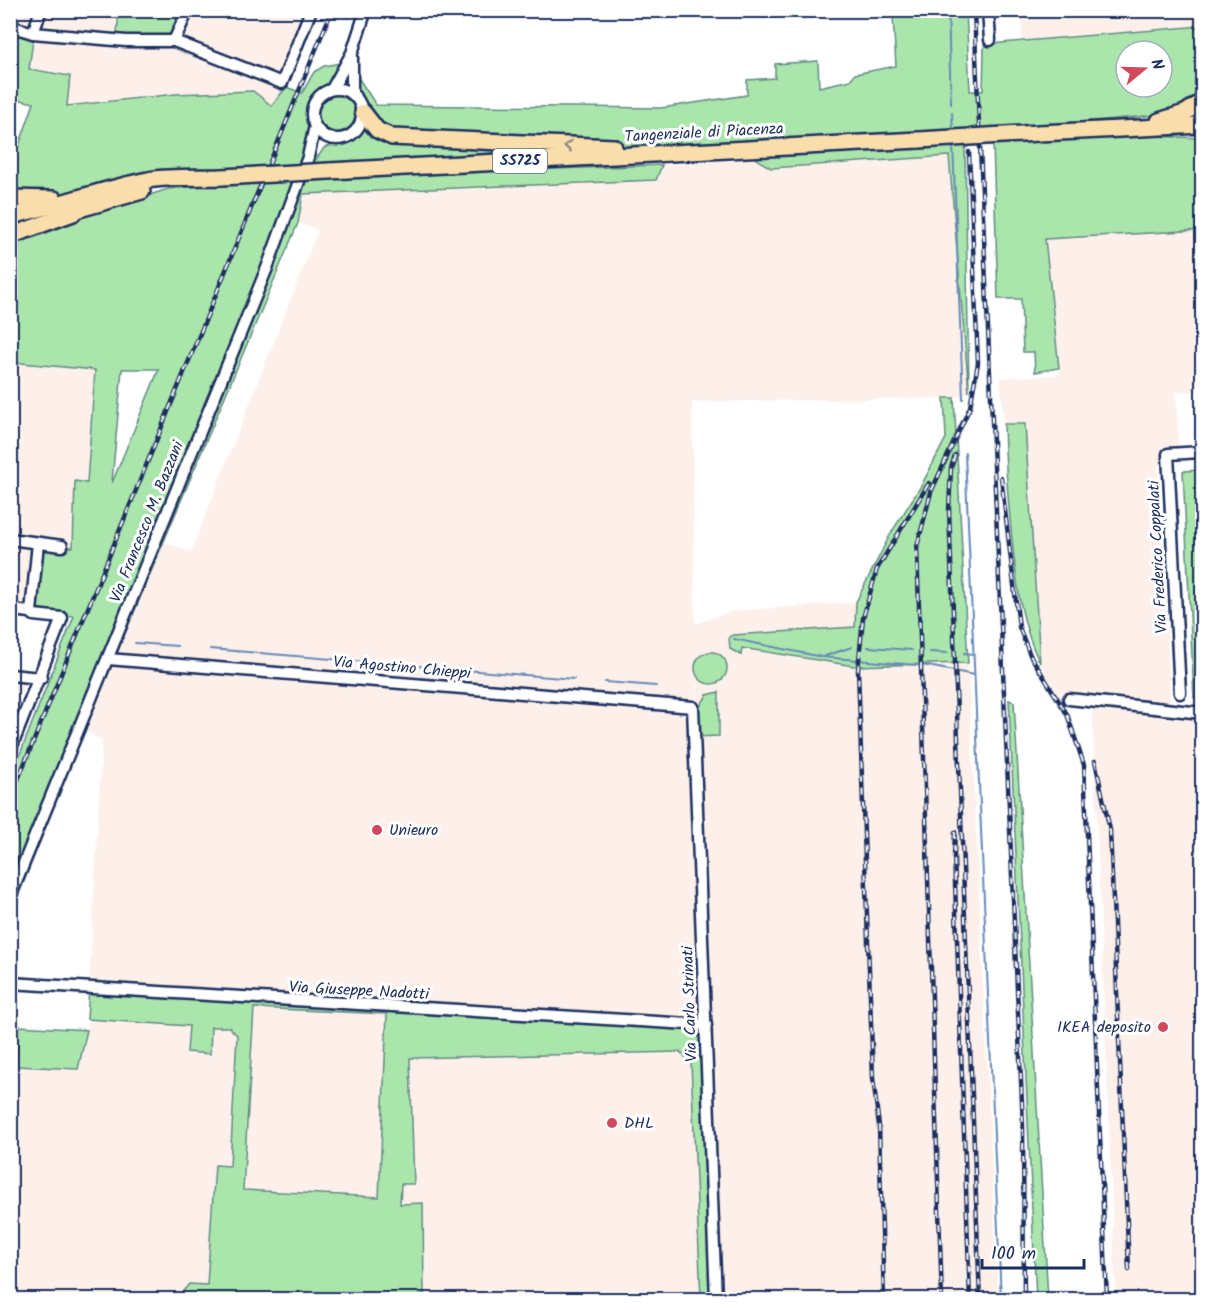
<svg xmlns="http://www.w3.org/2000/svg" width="1213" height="1310" viewBox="0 0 1213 1310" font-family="Kalam,sans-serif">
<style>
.built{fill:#fdf0ea;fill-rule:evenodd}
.green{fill:#aae6ac;stroke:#628a85;stroke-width:1.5;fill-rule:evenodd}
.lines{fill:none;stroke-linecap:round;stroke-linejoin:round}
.stream{stroke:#6689b7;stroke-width:2}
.minor-casing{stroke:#1b2f5e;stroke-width:15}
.highway-casing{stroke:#1b2f5e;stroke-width:20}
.minor{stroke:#fff;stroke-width:10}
.highway{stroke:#f9deab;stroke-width:15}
.rail-casing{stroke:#1b2f5e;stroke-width:4.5}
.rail{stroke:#fff;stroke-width:2;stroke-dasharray:7;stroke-linecap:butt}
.highway-bridge-casing{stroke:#1b2f5e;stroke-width:20;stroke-linecap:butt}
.highway-bridge{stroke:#f9deab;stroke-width:15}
.oneway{stroke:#8a8684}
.poi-dot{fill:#d1495b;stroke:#fff;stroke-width:2}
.labels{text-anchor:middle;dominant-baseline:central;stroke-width:6;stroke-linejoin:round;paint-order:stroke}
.shield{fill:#fff;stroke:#5f6d8e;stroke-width:1.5}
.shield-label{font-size:15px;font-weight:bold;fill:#1b2f5e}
.street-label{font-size:16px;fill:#1b2f5e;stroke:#fff}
.poi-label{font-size:16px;fill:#1b2f5e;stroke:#fff;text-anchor:start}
</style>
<rect width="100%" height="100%" fill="#fff"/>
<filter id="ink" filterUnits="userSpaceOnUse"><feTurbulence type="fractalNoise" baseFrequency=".0167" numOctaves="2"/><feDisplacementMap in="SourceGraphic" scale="12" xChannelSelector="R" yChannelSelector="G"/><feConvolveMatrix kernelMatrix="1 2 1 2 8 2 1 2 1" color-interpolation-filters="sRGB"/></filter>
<g filter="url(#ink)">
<g class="built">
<polygon points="11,11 314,11 286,87 272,107 253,92 176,94 67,107 29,68 33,40 11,33"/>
<polygon points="1021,11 1202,11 1202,26 1022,42"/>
<path d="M950 156 969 392 954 398 692 402 695 624 733 611 856 602 854 666 968 663 998 1299H11L10 1066H17L18 1026 87 1030 102 740 84 731 164 542 191 552 318 230 298 223 303 194 656 180 662 165 756 159 771 168ZM696 683 697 684 704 920 695 737Z"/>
<polygon points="1202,230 1202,391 1176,392 1179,458 1171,458 1171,464 1158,465 1171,709 1202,709 1202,1299 1116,1299 1092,704 1061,700 1040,663 1025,424 1004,424 1000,378 1060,375 1045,239"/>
<polygon points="10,362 95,370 87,483 75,481 73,547 34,611 11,608"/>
<polygon points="11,672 28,674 11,718"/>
</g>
<g class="green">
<polygon points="119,11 188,11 177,39 117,34"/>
<path d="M933 11H966L970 91H983L985 11 989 44 1202 26V95L1169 114 993 130 965 149 969 392 949 156 771 168 756 159 785 143 556 150 313 164 324 148C335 142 349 146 358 137 365 131 366 124 367 116 371 80 320 72 309 105 305 113 309 119 310 127 312 143 309 162 308 178L662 165 656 180 303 194 298 223 84 731 11 914V777L74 616 34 611 42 547H73L75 481 87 483 95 370 11 362V240L168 189 232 183 241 168C162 166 87 194 11 208V144L19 146 34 103 11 98V33L33 40 29 69 70 76 67 106 176 94 253 91 272 106 286 87 302 93 314 72 324 66 340 63 352 68 376 105 661 108 747 95V80L775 78V64L818 61 819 87 850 80 855 74 896 66 893 16ZM1126 51H1162V87H1126ZM122 369H159L112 483V482Z"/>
<circle cx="338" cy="114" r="20"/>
<polygon points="1127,135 1202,138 1202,230 1045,239 1059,368 1035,372 1034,352 1023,352 1021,299 998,299 993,143"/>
<polygon points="944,398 954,398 968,663 854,666 742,648 741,655 730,649 729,637 733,635 855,627 856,602 891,533 921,486 946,438"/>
<path d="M1004 424H1025L1040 663C1020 623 1017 583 1012 539 1008 500 1005 463 1004 424Z"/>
<polygon points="1202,470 1202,698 1194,698 1183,471"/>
<circle cx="711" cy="668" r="16"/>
<polygon points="719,692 719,736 695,737 696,713 707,695"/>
<polygon points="1009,700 1014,702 1048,1299 1036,1299"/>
<path d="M89 988 707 1025 716 1299H701L691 1063 680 1052 410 1058 414 1184H401L400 1204 423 1203 424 1299 251 1300 179 1296 189 1284 207 1285 215 1165 230 1166 237 1035 229 1027H211L210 1054 187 1052 189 1026 87 1019ZM254 1008 387 1014 379 1197 243 1190Z"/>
<polygon points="18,1026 87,1030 78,1069 17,1066"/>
</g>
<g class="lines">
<g class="stream">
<polyline points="948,10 951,104"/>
<polyline points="952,113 953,131"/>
<polyline points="953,143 963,399"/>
<polyline points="965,453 1001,1300"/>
<polyline points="734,639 822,657 928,666 974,675"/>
<polyline points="135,643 177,646"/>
<polyline points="868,647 912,650"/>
<polyline points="210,649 574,679"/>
<polyline points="930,652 948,653"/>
<polyline points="964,653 973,654"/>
<polyline points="825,656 852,647"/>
<polyline points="605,682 656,686"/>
</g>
<defs>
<g id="minor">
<polyline points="988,10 990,40"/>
<polyline points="10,26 33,33 126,41 174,41 282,83 311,10"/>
<polyline points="33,33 41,10"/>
<polyline points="174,41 188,10"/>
<polyline points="352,57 352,93"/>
<circle cx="337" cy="114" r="25"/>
<polyline points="332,89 352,53 366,10"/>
<polyline points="10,539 62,546"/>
<polyline points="10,610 31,612"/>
<polyline points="108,659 693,707 716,1300"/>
<polyline points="10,675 41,678"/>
<polyline points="1180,693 1168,454 1202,452"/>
<polyline points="1069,699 1202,713"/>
<polyline points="10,751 62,618 34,615 31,612 38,543"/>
<polyline points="10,897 267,268 308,157 315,126"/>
<polyline points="10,983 706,1025"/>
</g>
<g id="highway">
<polyline points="363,112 377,130 392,137 614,147"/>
<polyline points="1159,121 1185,113 1202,102"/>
<polyline points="1039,133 1202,125"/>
<polyline points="329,171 919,140"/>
<polyline points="10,198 54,199"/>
<polyline points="62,214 142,191"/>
<path d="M10 216C57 206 102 189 148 180 172 176 198 178 222 177"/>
<polyline points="10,236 73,213"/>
</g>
</defs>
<use href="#minor" class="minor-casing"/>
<use href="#highway" class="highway-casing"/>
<use href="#minor" class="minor"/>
<use href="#highway" class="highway"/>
<defs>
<g id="rail">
<polyline points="974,10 1023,1126 1024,1300"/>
<polyline points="955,455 951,468 949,510 980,1300"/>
<polyline points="1001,477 1019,627 1030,655 1067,714 1084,765 1107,1300"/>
<polyline points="1095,761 1110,830 1129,1270"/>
<polyline points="10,799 332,10"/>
<polyline points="955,832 954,855 970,1300"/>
<polyline points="884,1300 879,1126 873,1078 858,670 863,618 877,569 929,483"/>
<polyline points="942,1300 917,547 931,492 970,407 978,363 969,152"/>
</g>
</defs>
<use href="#rail" class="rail-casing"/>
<use href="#rail" class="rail"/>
<defs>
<g id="highway-bridge">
<polyline points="919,140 1039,133"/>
<polyline points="222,177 329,171"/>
</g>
</defs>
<use href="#highway-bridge" class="highway-bridge-casing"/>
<use href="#highway-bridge" class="highway-bridge"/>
</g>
<defs><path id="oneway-chevron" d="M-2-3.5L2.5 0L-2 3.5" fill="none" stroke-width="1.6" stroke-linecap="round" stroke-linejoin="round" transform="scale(1.5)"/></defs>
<use class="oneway" href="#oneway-chevron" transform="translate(568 146) rotate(-177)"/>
</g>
<g class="poi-dot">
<circle cx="377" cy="830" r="6"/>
<circle cx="1163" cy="1027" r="6"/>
<circle cx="612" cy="1123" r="6"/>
</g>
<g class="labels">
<rect class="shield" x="493" y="149" width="54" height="24" rx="4.5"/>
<g class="shield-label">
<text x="520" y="161">SS725</text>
</g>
<g class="street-label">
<text transform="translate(704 133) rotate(-3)">Tangenziale di Piacenza</text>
<text transform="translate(147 522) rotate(-68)">Via Francesco M. Bazzani</text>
<text transform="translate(1158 557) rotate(-93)">Via Frederico Coppalati</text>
<text transform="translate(402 668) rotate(5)">Via Agostino Chieppi</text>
<text transform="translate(359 991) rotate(3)">Via Giuseppe Nadotti</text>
<text transform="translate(690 1004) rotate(-92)">Via Carlo Strinati</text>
</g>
<g class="poi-label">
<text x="389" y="830">Unieuro</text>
<text x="1151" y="1027" text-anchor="end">IKEA deposito</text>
<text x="624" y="1123">DHL</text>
</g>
</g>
<rect width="1213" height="1310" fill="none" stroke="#fff" stroke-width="36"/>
<rect x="18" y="18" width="1177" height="1274" fill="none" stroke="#1b2f5e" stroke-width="2" filter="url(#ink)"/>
<g transform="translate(1144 69) rotate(71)"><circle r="28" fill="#ffffff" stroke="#a4acbf" stroke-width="1.5"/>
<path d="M0-4.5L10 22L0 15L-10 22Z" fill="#d1495b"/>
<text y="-9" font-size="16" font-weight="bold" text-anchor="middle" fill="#1b2f5e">N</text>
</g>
<path d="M982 1259v9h102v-9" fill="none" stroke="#1b2f5e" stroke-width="3"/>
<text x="991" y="1259" font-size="18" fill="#1b2f5e" stroke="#ffffff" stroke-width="4.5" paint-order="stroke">100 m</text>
</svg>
